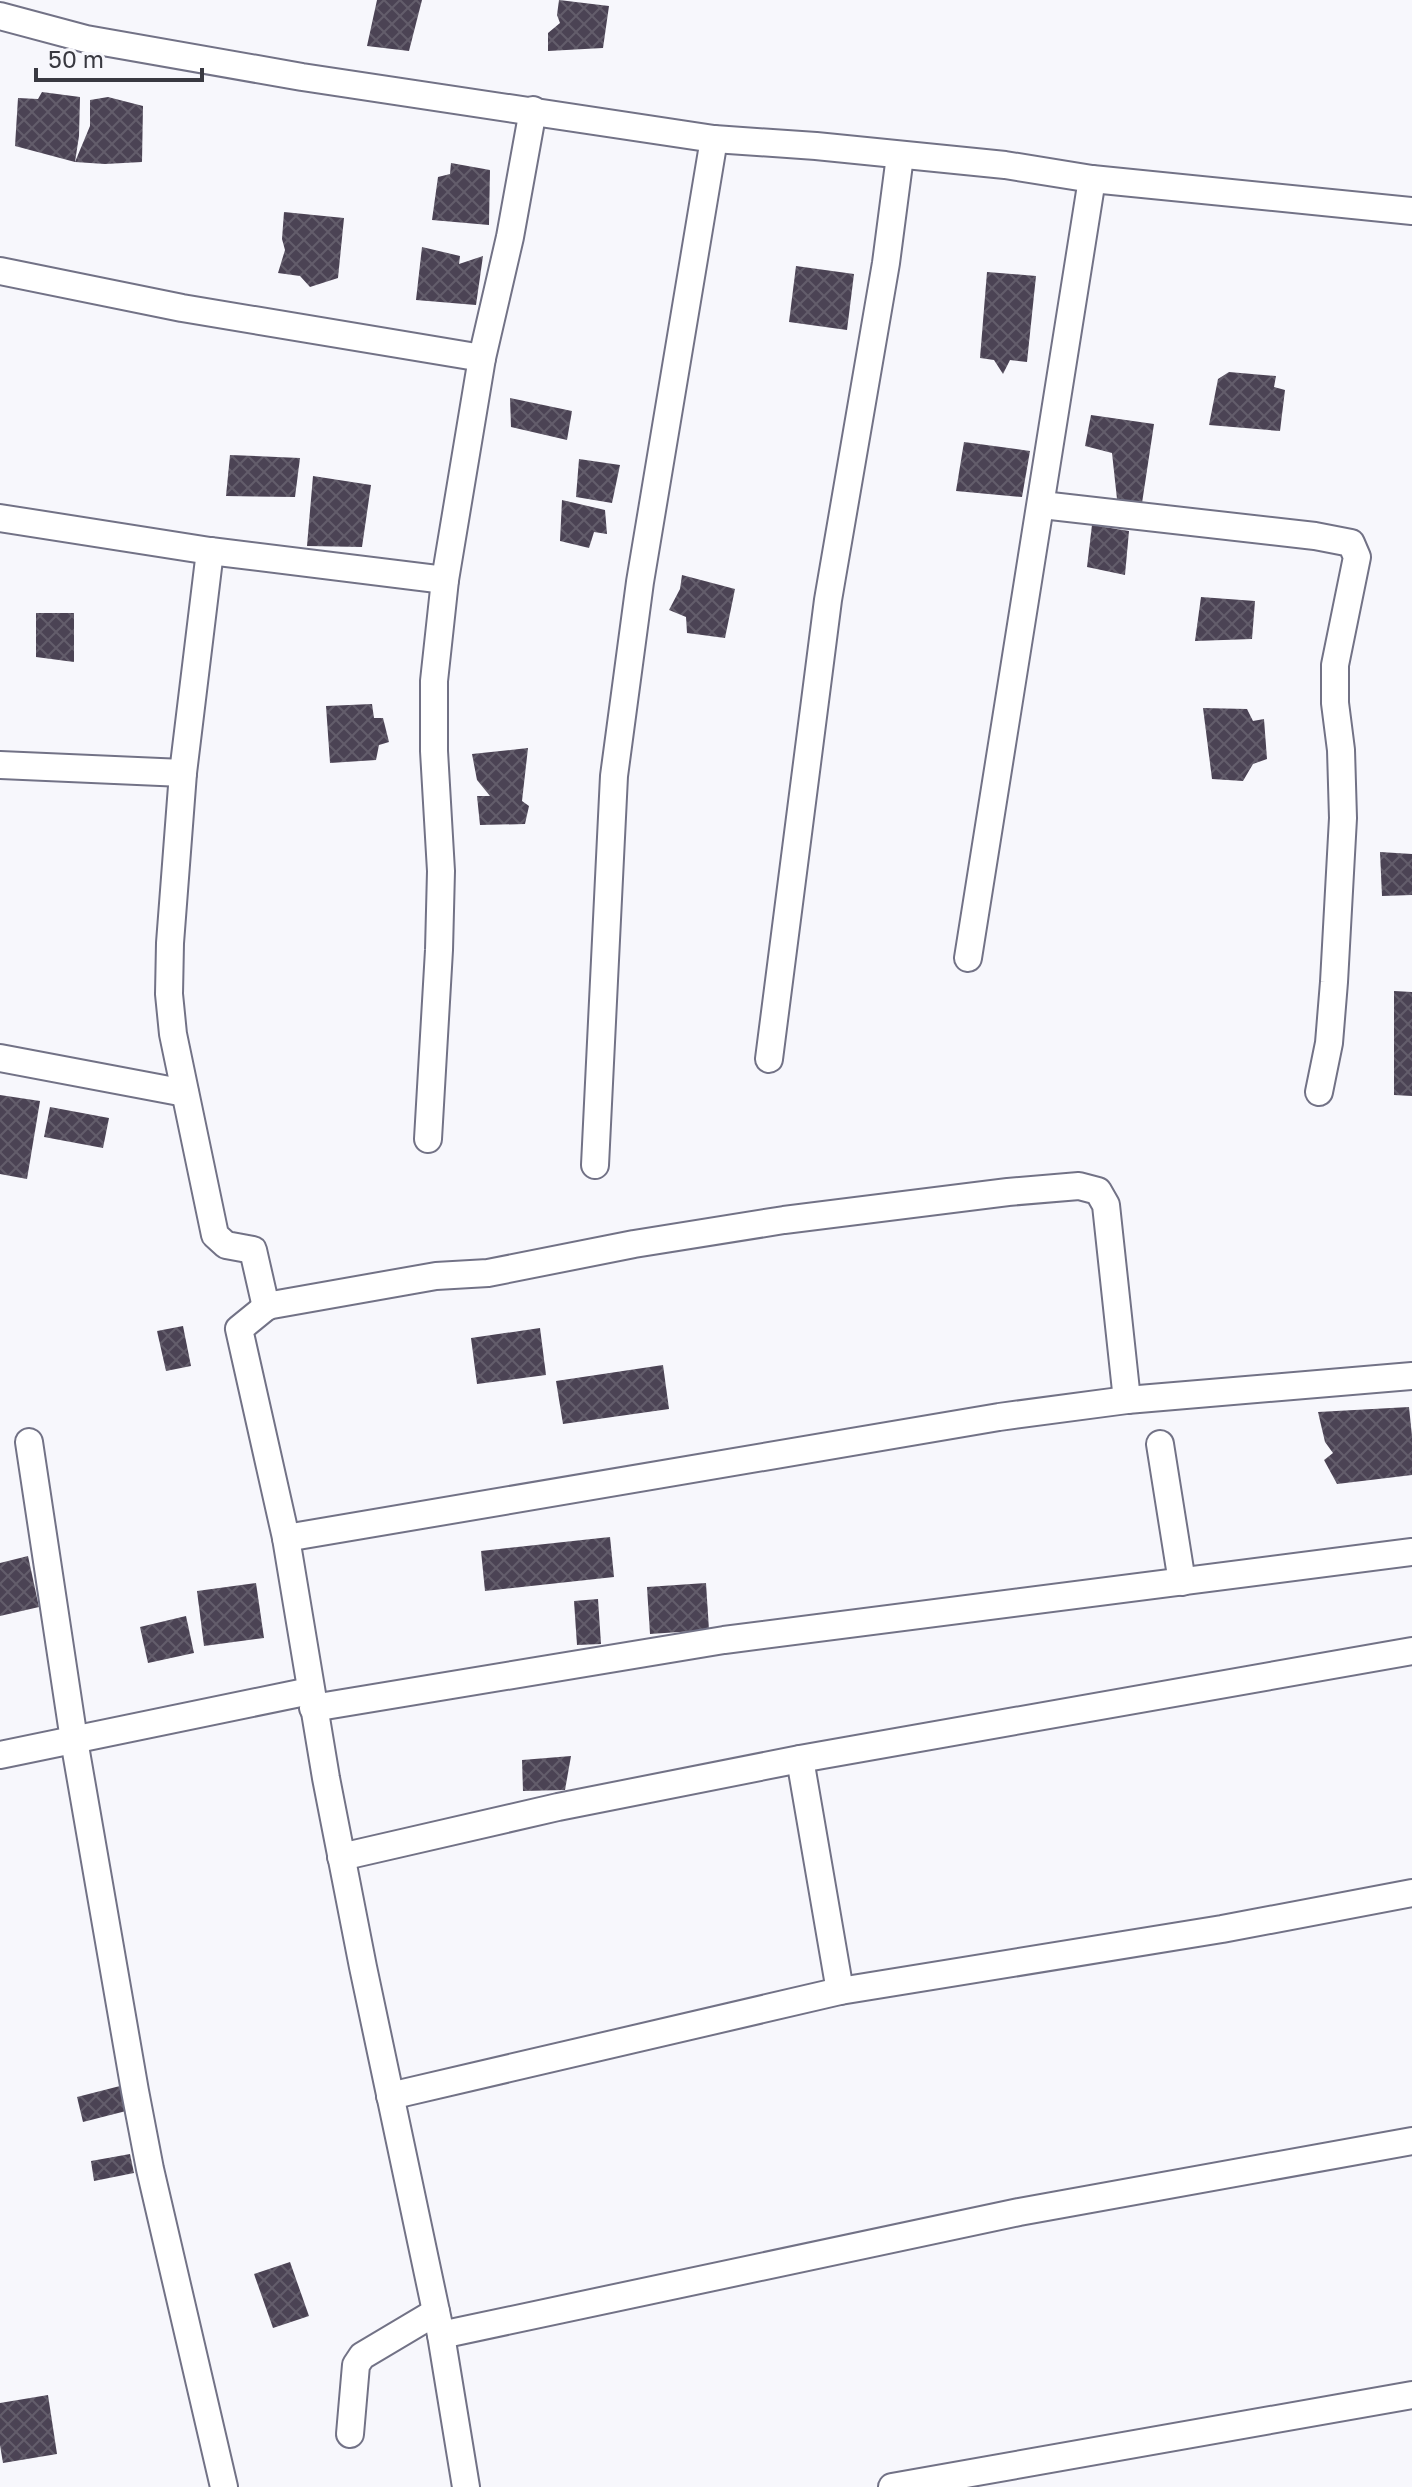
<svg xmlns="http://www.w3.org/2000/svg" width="1412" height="2487" viewBox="0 0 1412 2487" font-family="'Golos Text',sans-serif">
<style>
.building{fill:url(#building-cross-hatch)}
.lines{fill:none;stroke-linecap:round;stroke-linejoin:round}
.minor-casing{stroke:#727286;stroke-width:30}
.minor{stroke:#fff;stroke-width:26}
</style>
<defs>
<pattern id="building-cross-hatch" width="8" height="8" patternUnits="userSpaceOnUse" patternTransform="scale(2)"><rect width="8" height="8" fill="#4b4354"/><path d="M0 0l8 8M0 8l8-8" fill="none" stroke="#635d6b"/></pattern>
</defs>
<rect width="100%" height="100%" fill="#f7f7fc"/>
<g class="building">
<polygon points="377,0 422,0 409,51 367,46"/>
<polygon points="559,0 609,6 603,48 548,51 548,33 560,23 557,15"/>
<polygon points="42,92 80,97 79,136 75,162 15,146 18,98 38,99"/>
<polygon points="108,97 143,106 142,162 105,164 75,162 90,126 90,100"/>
<polygon points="451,163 490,170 489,225 432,220 438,177 450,174"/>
<polygon points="284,212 344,218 338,278 310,287 300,276 278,273 285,250 282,239"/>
<polygon points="422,247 460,256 459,264 483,256 476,305 416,300"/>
<polygon points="796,266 854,274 847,330 789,322"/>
<polygon points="987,272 1036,276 1027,362 1010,360 1003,374 994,360 980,358"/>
<polygon points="1229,372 1276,376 1274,387 1285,390 1280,431 1209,425 1218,379"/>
<polygon points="510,398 572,411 567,440 511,427"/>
<polygon points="1091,415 1154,424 1142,503 1117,499 1112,453 1085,446"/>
<polygon points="964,442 1030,451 1022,497 956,491"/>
<polygon points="230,455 300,458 295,497 226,496"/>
<polygon points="579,459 620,465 612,503 576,497"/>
<polygon points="313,476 371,485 362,547 307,546"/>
<polygon points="562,500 605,510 607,534 594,532 589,548 560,541"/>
<polygon points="1092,525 1129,531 1125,575 1087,567"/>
<polygon points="682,575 735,589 725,638 687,633 686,617 669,610 680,589"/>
<polygon points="1201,597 1255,601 1252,639 1195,641"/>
<polygon points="36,613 74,613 74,662 36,657"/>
<polygon points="372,704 374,718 383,718 389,742 379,745 376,760 330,763 326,706"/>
<polygon points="1203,708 1247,709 1253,721 1264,719 1267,759 1253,764 1243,781 1212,779"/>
<polygon points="528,748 522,801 529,806 525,824 480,825 477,796 490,796 477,780 472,754"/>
<polygon points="1380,852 1412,854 1412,895 1382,896"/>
<polygon points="1394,991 1412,992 1412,1096 1394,1095"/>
<polygon points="0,1095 40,1101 27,1179 0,1174"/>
<polygon points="50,1107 109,1118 103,1148 44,1137"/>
<polygon points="183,1326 191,1366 166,1371 157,1331"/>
<polygon points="540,1328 546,1375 477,1384 471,1338"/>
<polygon points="663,1365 669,1409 563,1424 556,1381"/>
<polygon points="1409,1407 1412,1436 1412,1475 1337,1484 1324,1460 1333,1453 1325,1442 1318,1412"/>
<polygon points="610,1537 614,1577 485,1591 481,1551"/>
<polygon points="28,1556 39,1607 0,1616 0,1563"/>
<polygon points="256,1583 264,1638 204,1646 197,1591"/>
<polygon points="706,1583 709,1630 650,1634 647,1587"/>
<polygon points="598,1599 601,1644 577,1645 574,1601"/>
<polygon points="186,1616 194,1653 148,1663 140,1627"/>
<polygon points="571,1756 565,1790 523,1791 522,1760"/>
<polygon points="120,2086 126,2111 83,2122 77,2097"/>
<polygon points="130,2154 134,2173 94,2181 91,2161"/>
<polygon points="290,2262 309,2316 273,2328 254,2274"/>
<polygon points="48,2395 57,2454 3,2463 0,2445 0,2403"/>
</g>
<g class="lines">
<defs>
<g id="minor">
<polyline points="0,16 86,39 302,77 714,139 816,146 1005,165 1092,179 1412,211"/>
<polyline points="0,271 182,308 482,358"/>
<polyline points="1042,505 1315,536 1351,543 1357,557 1335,665 1335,703 1341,750 1343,818 1334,982 1329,1043 1319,1092"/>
<polyline points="0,518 210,551 445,580"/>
<polyline points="210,551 183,773 170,943 169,994 173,1034 215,1235 226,1245 253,1250 266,1307"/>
<polyline points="0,765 183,773"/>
<polyline points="968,958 1092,179"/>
<polyline points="0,1058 185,1093"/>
<polyline points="769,1059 828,600 886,263 900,156"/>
<polyline points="428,1139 439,950 441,871 434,751 434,681 445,580 482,358 510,237 533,110"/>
<polyline points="595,1165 614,776 640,582 714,139"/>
<polyline points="29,1442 74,1740 135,2091 150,2169 224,2487"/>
<polyline points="1160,1444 1182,1582"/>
<polyline points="286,1538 999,1417 1127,1400 1412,1376"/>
<polyline points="313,1708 724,1640 1412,1552"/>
<polyline points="0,1755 310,1691"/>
<polyline points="800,1759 840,1991"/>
<polyline points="341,1857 558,1807 800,1759 1412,1651"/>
<polyline points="390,2096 840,1991 1222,1929 1412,1893"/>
<polyline points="441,2335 1019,2212 1412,2141"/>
<polyline points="350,2434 356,2365 362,2356 436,2312"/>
<polyline points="466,2487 441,2335 363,1967 326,1778 286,1538 239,1329 266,1307 272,1305 436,1276 488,1273 634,1244 784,1220 1008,1192 1079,1186 1098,1191 1106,1205 1127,1400"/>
<polyline points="892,2487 1412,2395"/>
</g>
</defs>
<use href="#minor" class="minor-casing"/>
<use href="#minor" class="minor"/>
</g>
<path d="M36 68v12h166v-12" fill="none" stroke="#393941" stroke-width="4"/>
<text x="48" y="68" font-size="24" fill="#393941" stroke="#f7f7fc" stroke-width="6" paint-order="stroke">50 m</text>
</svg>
